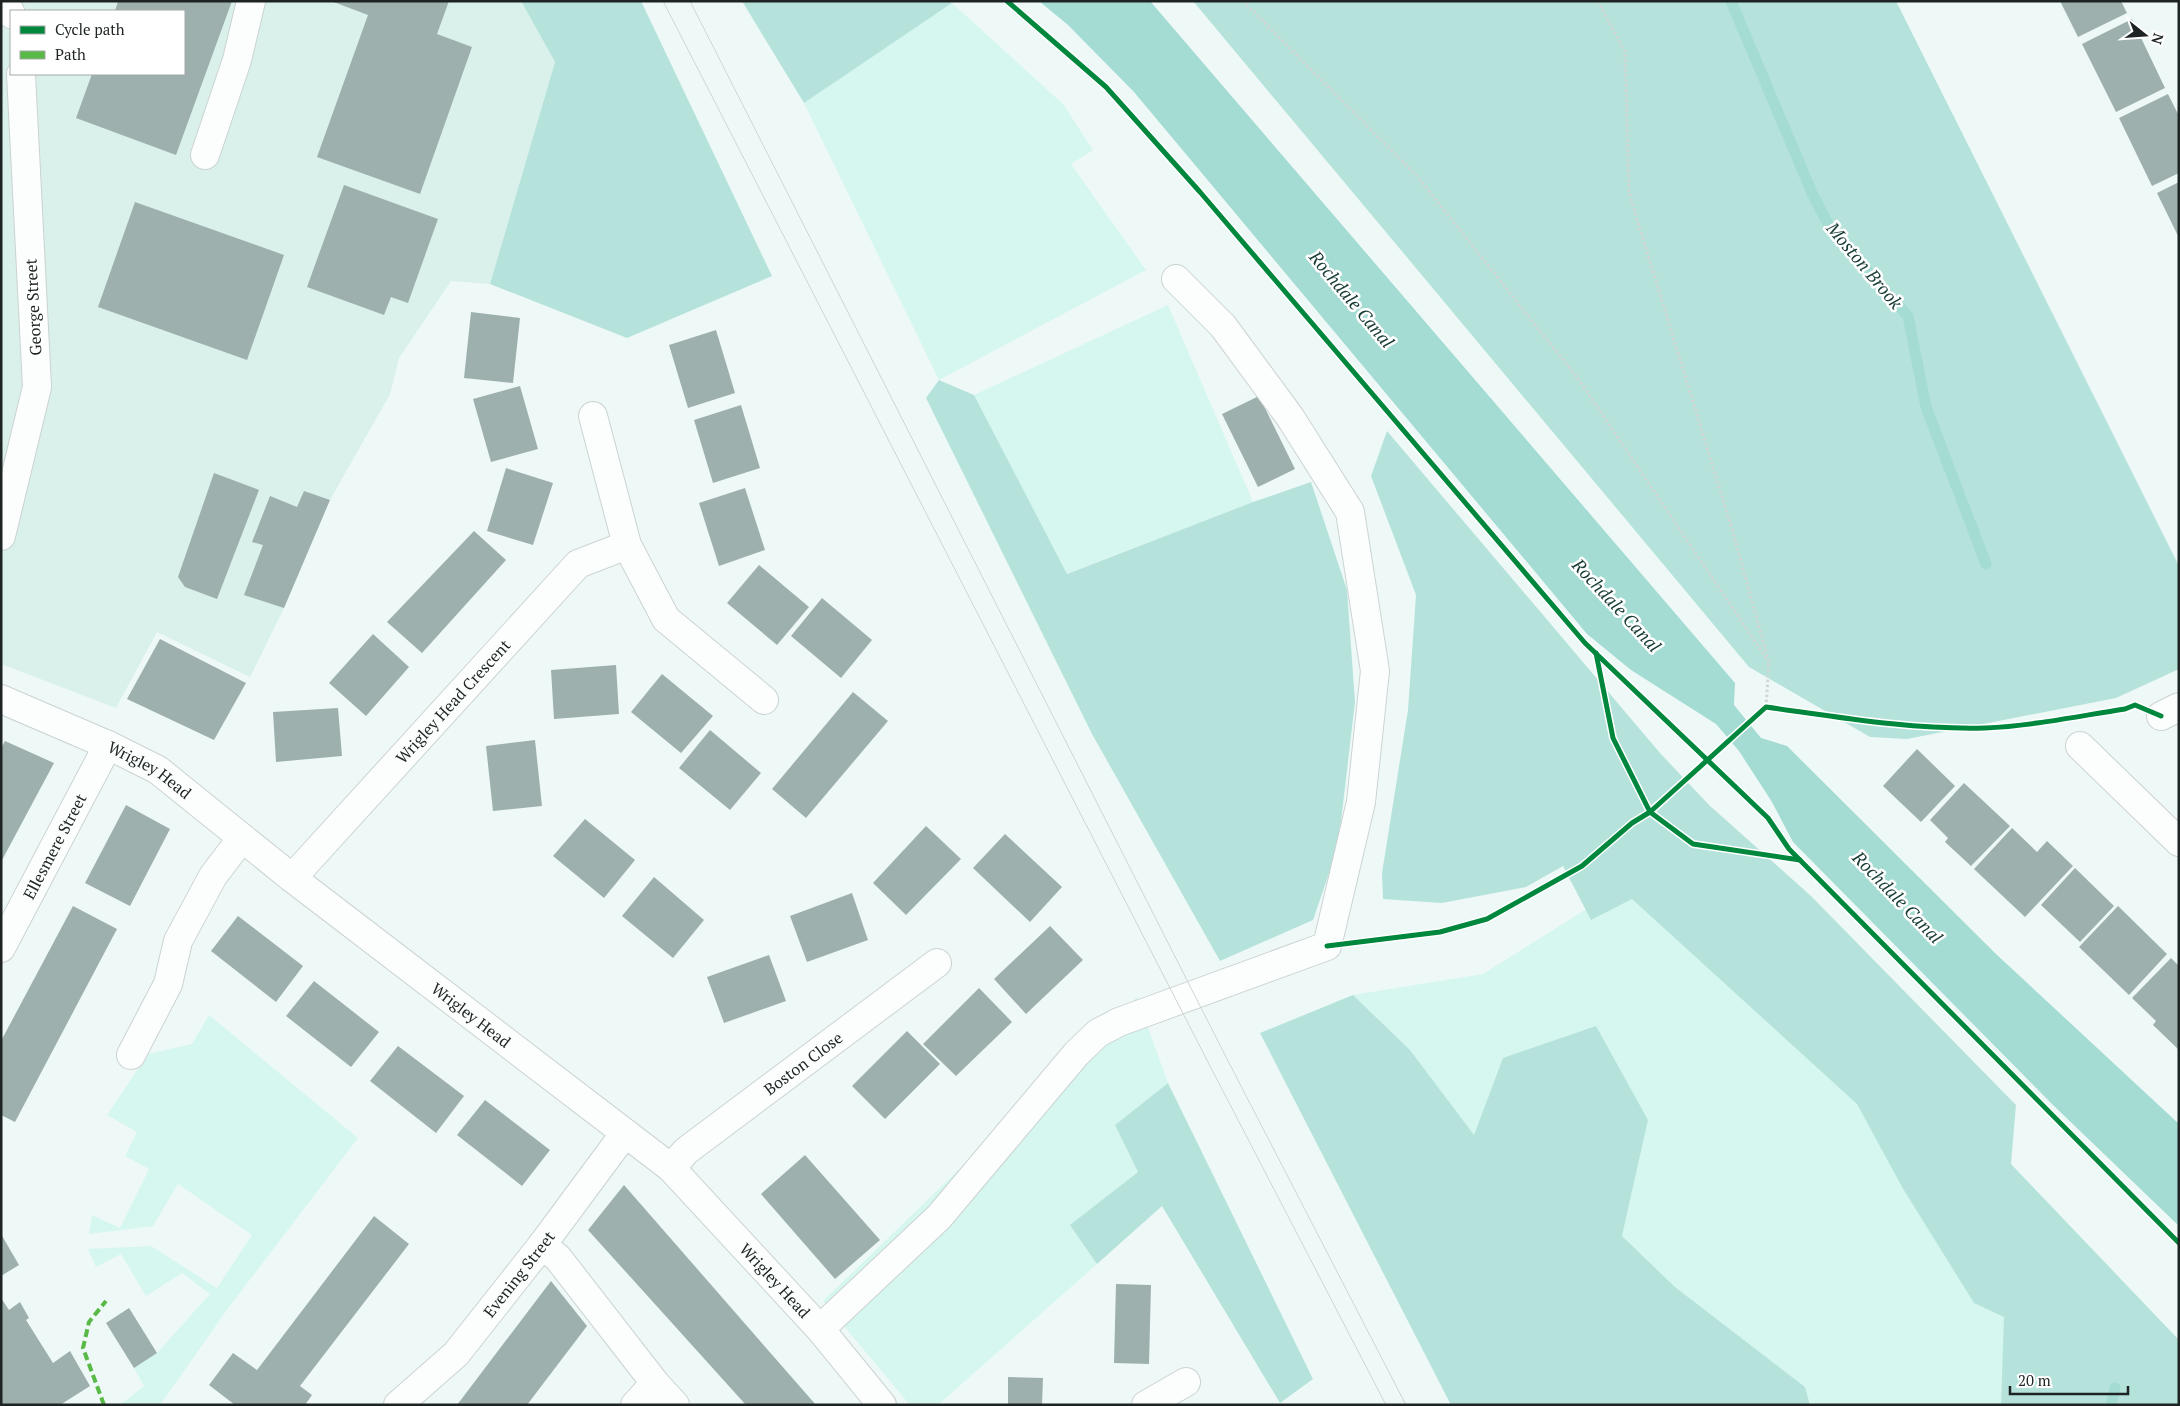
<svg xmlns="http://www.w3.org/2000/svg" width="2180" height="1406" viewBox="0 0 2180 1406" font-family="'PT Serif',serif">
<style>
.built{fill:#daf0eb;fill-rule:evenodd}
.green{fill:#d6f6f0}
.forest{fill:#b5e3db}
.water{fill:#a4dcd3}
.lines{fill:none;stroke-linecap:round;stroke-linejoin:round}
.stream{stroke:#a4dcd3;stroke-width:11}
.building{fill:#9db0ad}
.minor-casing{stroke:#cbd3d2;stroke-width:30}
.path{stroke:#d1d6d5;stroke-width:3;stroke-dasharray:2.5 2.5;stroke-linecap:butt}
.minor{stroke:#fcfefe;stroke-width:28}
.tram{stroke:#d1d4d3;stroke-width:1}
.quiet{stroke:#58b947;stroke-width:4;stroke-dasharray:8 4;stroke-linecap:butt}
.cycleway-casing{stroke:#fff;stroke-width:8}
.cycleway{stroke:#00873e;stroke-width:5}
.labels{text-anchor:middle;dominant-baseline:central;stroke-width:5;stroke-linejoin:round;paint-order:stroke}
.street-label{font-size:16px;fill:#1d2423;stroke:#fff}
.water-label{font-size:18px;font-style:italic;fill:#183c36;stroke:#fff}
</style>
<rect width="100%" height="100%" fill="#eef9f7"/>
<path class="built" d="M1 1H521L555 62 490 284 451 281 399 358 390 394 330 500 284 608 250 677 157 632 116 708 1 664ZM11 11H184V74H11Z"/>
<g class="green">
<polygon points="952,3 1063,104 1093,150 1071,164 1146,270 939,380 804,103"/>
<polygon points="1168,305 1253,502 1066,574 974,395"/>
<polygon points="1657,865 2011,1164 2001,1405 1810,1405 1805,1387 1675,1287 1622,1236 1648,1120 1503,1058 1474,1136 1410,1050 1353,995 1483,974"/>
<polygon points="1137,997 1168,1083 1115,1125 1138,1172 1071,1225 1097,1264 938,1405 910,1405 823,1301"/>
<polygon points="209,1015 358,1138 229,1307 160,1405 120,1405 144,1386 134,1368 157,1353 210,1294 182,1273 146,1296 121,1254 96,1267 88,1249 151,1246 217,1288 252,1235 178,1184 153,1226 89,1234 92,1215 120,1228 149,1169 125,1156 137,1132 107,1115 148,1054 192,1044"/>
</g>
<g class="forest">
<polygon points="521,1 641,1 772,276 627,338 490,284 555,62"/>
<polygon points="742,1 947,1 952,3 804,103"/>
<polygon points="1193,1 1896,1 2179,566 2179,669 2116,698 1907,739 1870,737 1749,667"/>
<polygon points="939,380 974,395 1067,574 1253,502 1311,482 1347,590 1355,702 1338,847 1313,920 1220,961 1092,734 926,398"/>
<polygon points="1387,431 1660,753 1709,805 1811,896 2016,1105 2011,1164 2179,1340 2179,1405 2001,1405 2004,1317 1974,1303 1902,1187 1857,1104 1632,899 1591,920 1563,866 1526,887 1442,903 1383,899 1382,873 1408,710 1416,595 1371,476"/>
<polygon points="1353,995 1410,1050 1474,1135 1503,1058 1596,1026 1648,1120 1622,1236 1675,1287 1805,1387 1810,1405 1451,1405 1260,1033"/>
<polygon points="1168,1083 1313,1379 1280,1403 1162,1206 1097,1264 1070,1225 1138,1172 1115,1125"/>
</g>
<polygon class="water" points="1039,1 1150,1 1735,683 1734,705 1761,738 1787,746 1996,954 2179,1124 2179,1226 2053,1105 1793,842 1772,802 1739,751 1716,724 1631,670 1587,634 1134,92 1068,25"/>
<g class="lines">
<g class="stream">
<polyline points="1731,1 1812,193 1831,230 1908,316 1926,407 1986,564"/>
<polyline points="2111,1405 2115,1388"/>
</g>
</g>
<g class="building">
<polygon points="118,1 232,1 176,155 76,118 92,74 184,74 184,11 115,11"/>
<polygon points="331,1 449,1 437,34 472,47 420,194 317,157 368,15"/>
<polygon points="2060,1 2121,1 2127,13 2078,37"/>
<polygon points="2132,19 2165,88 2116,112 2082,44"/>
<polygon points="2168,94 2179,116 2179,173 2152,186 2119,118"/>
<polygon points="2179,182 2179,238 2157,193"/>
<polygon points="344,185 438,219 408,303 391,297 384,315 307,287"/>
<polygon points="135,202 284,255 247,360 98,307"/>
<polygon points="471,312 520,318 513,383 464,378"/>
<polygon points="716,330 735,393 688,408 669,345"/>
<polygon points="520,386 538,449 491,462 473,399"/>
<polygon points="1259,396 1295,469 1258,487 1222,414"/>
<polygon points="741,405 760,468 713,483 694,420"/>
<polygon points="506,468 553,483 533,545 487,531"/>
<polygon points="214,473 259,490 217,599 185,587 178,577"/>
<polygon points="745,488 765,550 719,566 699,503"/>
<polygon points="304,491 330,500 284,608 244,595 263,545 252,542 270,496 297,507"/>
<polygon points="474,531 506,560 422,653 387,622"/>
<polygon points="759,565 809,607 777,645 727,603"/>
<polygon points="822,598 872,640 841,678 791,636"/>
<polygon points="373,634 409,667 366,716 329,683"/>
<polygon points="160,639 246,683 214,740 127,699"/>
<polygon points="616,665 619,714 554,719 551,670"/>
<polygon points="662,674 713,716 681,753 631,712"/>
<polygon points="853,692 888,721 806,818 772,789"/>
<polygon points="338,708 342,756 276,762 273,712"/>
<polygon points="710,730 761,773 730,810 679,768"/>
<polygon points="535,740 542,806 493,811 486,746"/>
<polygon points="5,741 54,763 1,862 1,748"/>
<polygon points="1917,749 1955,786 1921,822 1883,786"/>
<polygon points="1964,783 2010,826 1971,866 1945,842 1948,838 1930,820"/>
<polygon points="126,805 170,829 130,906 85,883"/>
<polygon points="585,819 635,860 604,898 553,856"/>
<polygon points="926,826 961,859 906,915 873,883"/>
<polygon points="2012,828 2037,852 2047,841 2073,866 2025,917 1974,869"/>
<polygon points="1005,834 1062,887 1030,922 973,868"/>
<polygon points="2075,868 2114,906 2080,942 2041,905"/>
<polygon points="654,877 704,920 673,958 622,916"/>
<polygon points="852,893 868,940 807,962 790,916"/>
<polygon points="73,906 117,929 15,1122 1,1115 1,1041"/>
<polygon points="2118,906 2167,954 2129,995 2079,947"/>
<polygon points="238,916 303,966 276,1002 211,951"/>
<polygon points="1050,926 1083,960 1026,1014 994,979"/>
<polygon points="769,955 786,1001 724,1023 707,977"/>
<polygon points="2171,958 2179,966 2179,1050 2153,1025 2156,1021 2132,998"/>
<polygon points="314,981 379,1032 351,1067 286,1016"/>
<polygon points="979,988 1012,1022 956,1076 923,1044"/>
<polygon points="907,1031 940,1064 885,1119 852,1086"/>
<polygon points="398,1046 464,1096 436,1133 370,1081"/>
<polygon points="485,1100 550,1150 522,1186 457,1135"/>
<polygon points="805,1155 880,1240 835,1279 761,1194"/>
<polygon points="624,1185 816,1405 746,1405 588,1230"/>
<polygon points="374,1216 409,1244 300,1386 312,1395 305,1405 235,1405 209,1385 233,1353 257,1370"/>
<polygon points="1,1234 19,1265 1,1276"/>
<polygon points="551,1281 587,1326 527,1405 457,1405"/>
<polygon points="1116,1284 1151,1285 1149,1364 1114,1363"/>
<polygon points="1,1298 9,1310 20,1302 29,1318 26,1320 53,1363 70,1351 90,1386 60,1405 1,1405"/>
<polygon points="129,1308 157,1353 134,1368 106,1323"/>
<polygon points="1008,1377 1043,1378 1042,1405 1008,1405"/>
</g>
<g class="lines">
<defs>
<g id="minor">
<polyline points="5,1 11,14"/>
<polyline points="205,155 237,60 251,1"/>
<polyline points="593,416 627,545 666,619 764,700"/>
<polyline points="1,536 37,387 21,74"/>
<path id="s1" d="M1 699 108 745 158 770 292 878 671 1168 820 1329 882 1405"/>
<polyline points="2161,716 2179,707"/>
<polyline points="2080,746 2179,842"/>
<path id="s2" d="M292 878 578 564 627 545"/>
<path id="s3" d="M1 948 108 745"/>
<polyline points="131,1055 168,984 178,941 213,876 242,838"/>
<path id="s4" d="M671 1168 686 1151 937 963"/>
<polyline points="542,1245 558,1258 655,1383 675,1405"/>
<polyline points="820,1329 939,1217 1077,1053 1098,1033 1119,1022 1327,946 1361,802 1375,671 1350,512 1290,417 1223,326 1176,279"/>
<path id="s5" d="M398 1405 456 1354 542 1245 625 1133"/>
<polyline points="635,1405 655,1383"/>
<polyline points="1146,1405 1186,1382"/>
</g>
</defs>
<use href="#minor" class="minor-casing"/>
<g class="path">
<polyline points="1243,1 1417,176 1579,380 1769,662 1766,707"/>
<polyline points="1598,1 1625,52 1629,193 1732,529 1768,659"/>
</g>
<use href="#minor" class="minor"/>
<g class="tram">
<polyline points="663,1 1210,1066 1386,1405"/>
<polyline points="690,1 1226,1057 1406,1405"/>
</g>
<polyline class="quiet" points="104,1405 83,1348 89,1322 106,1301"/>
<defs>
<g id="cycleway">
<polyline points="1007,1 1106,87 1200,192 1585,643 1768,818 1789,849 2179,1243"/>
<polyline points="1596,653 1613,738 1650,812 1693,844 1800,860"/>
<path d="M1327 946 1440 932 1487 919 1582 866 1632 823 1650 812 1766 707C1838 717 1912 730 1985 728 2032 726 2079 716 2125 709L2135 705 2161 716"/>
</g>
</defs>
<use href="#cycleway" class="cycleway-casing"/>
<use href="#cycleway" class="cycleway"/>
</g>
<g class="labels">
<g class="street-label">
<text transform="translate(33 307) rotate(-93)">George Street</text>
<text stroke="none"><textPath href="#s2" startOffset="239">Wrigley Head Crescent</textPath></text>
<text stroke="none"><textPath href="#s1" startOffset="165">Wrigley Head</textPath></text>
<text stroke="none"><textPath href="#s3" startOffset="115">Ellesmere Street</textPath></text>
<text stroke="none"><textPath href="#s1" startOffset="570">Wrigley Head</textPath></text>
<text stroke="none"><textPath href="#s4" startOffset="169">Boston Close</textPath></text>
<text stroke="none"><textPath href="#s5" startOffset="179">Evening Street</textPath></text>
<text stroke="none"><textPath href="#s1" startOffset="975">Wrigley Head</textPath></text>
</g>
<g class="water-label">
<text transform="translate(1865 265) rotate(50)">Moston Brook</text>
<text transform="translate(1352 299) rotate(50)">Rochdale Canal</text>
<text transform="translate(1617 605) rotate(47)">Rochdale Canal</text>
<text transform="translate(1898 897) rotate(46)">Rochdale Canal</text>
</g>
</g>
<rect width="2180" height="1406" fill="none" stroke="#1d2423" stroke-width="5"/>
<rect x="10" y="10" width="175" height="65" fill="#ffffff" stroke="#a5a7a7"/>
<rect x="20" y="26" width="25" height="8" fill="#00873e" stroke="#a5a7a7"/>
<text x="55" y="35" font-size="15" fill="#1d2423">Cycle path</text>
<rect x="20" y="51" width="25" height="8" fill="#58b947" stroke="#a5a7a7"/>
<text x="55" y="60" font-size="15" fill="#1d2423">Path</text>
<g transform="translate(2145 35) rotate(107)" stroke="#ffffff" stroke-width="4" paint-order="stroke">
<path d="M0-4L9 19L0 12L-9 19Z" fill="#1d2423"/>
<text y="-8" font-size="14" font-weight="bold" text-anchor="middle" fill="#1d2423">N</text>
</g>
<path d="M2010 1386v8h118v-8" fill="none" stroke="#1d2423" stroke-width="2.5"/>
<text x="2018" y="1386" font-size="15" fill="#1d2423" stroke="#ffffff" stroke-width="4" paint-order="stroke">20 m</text>
</svg>
